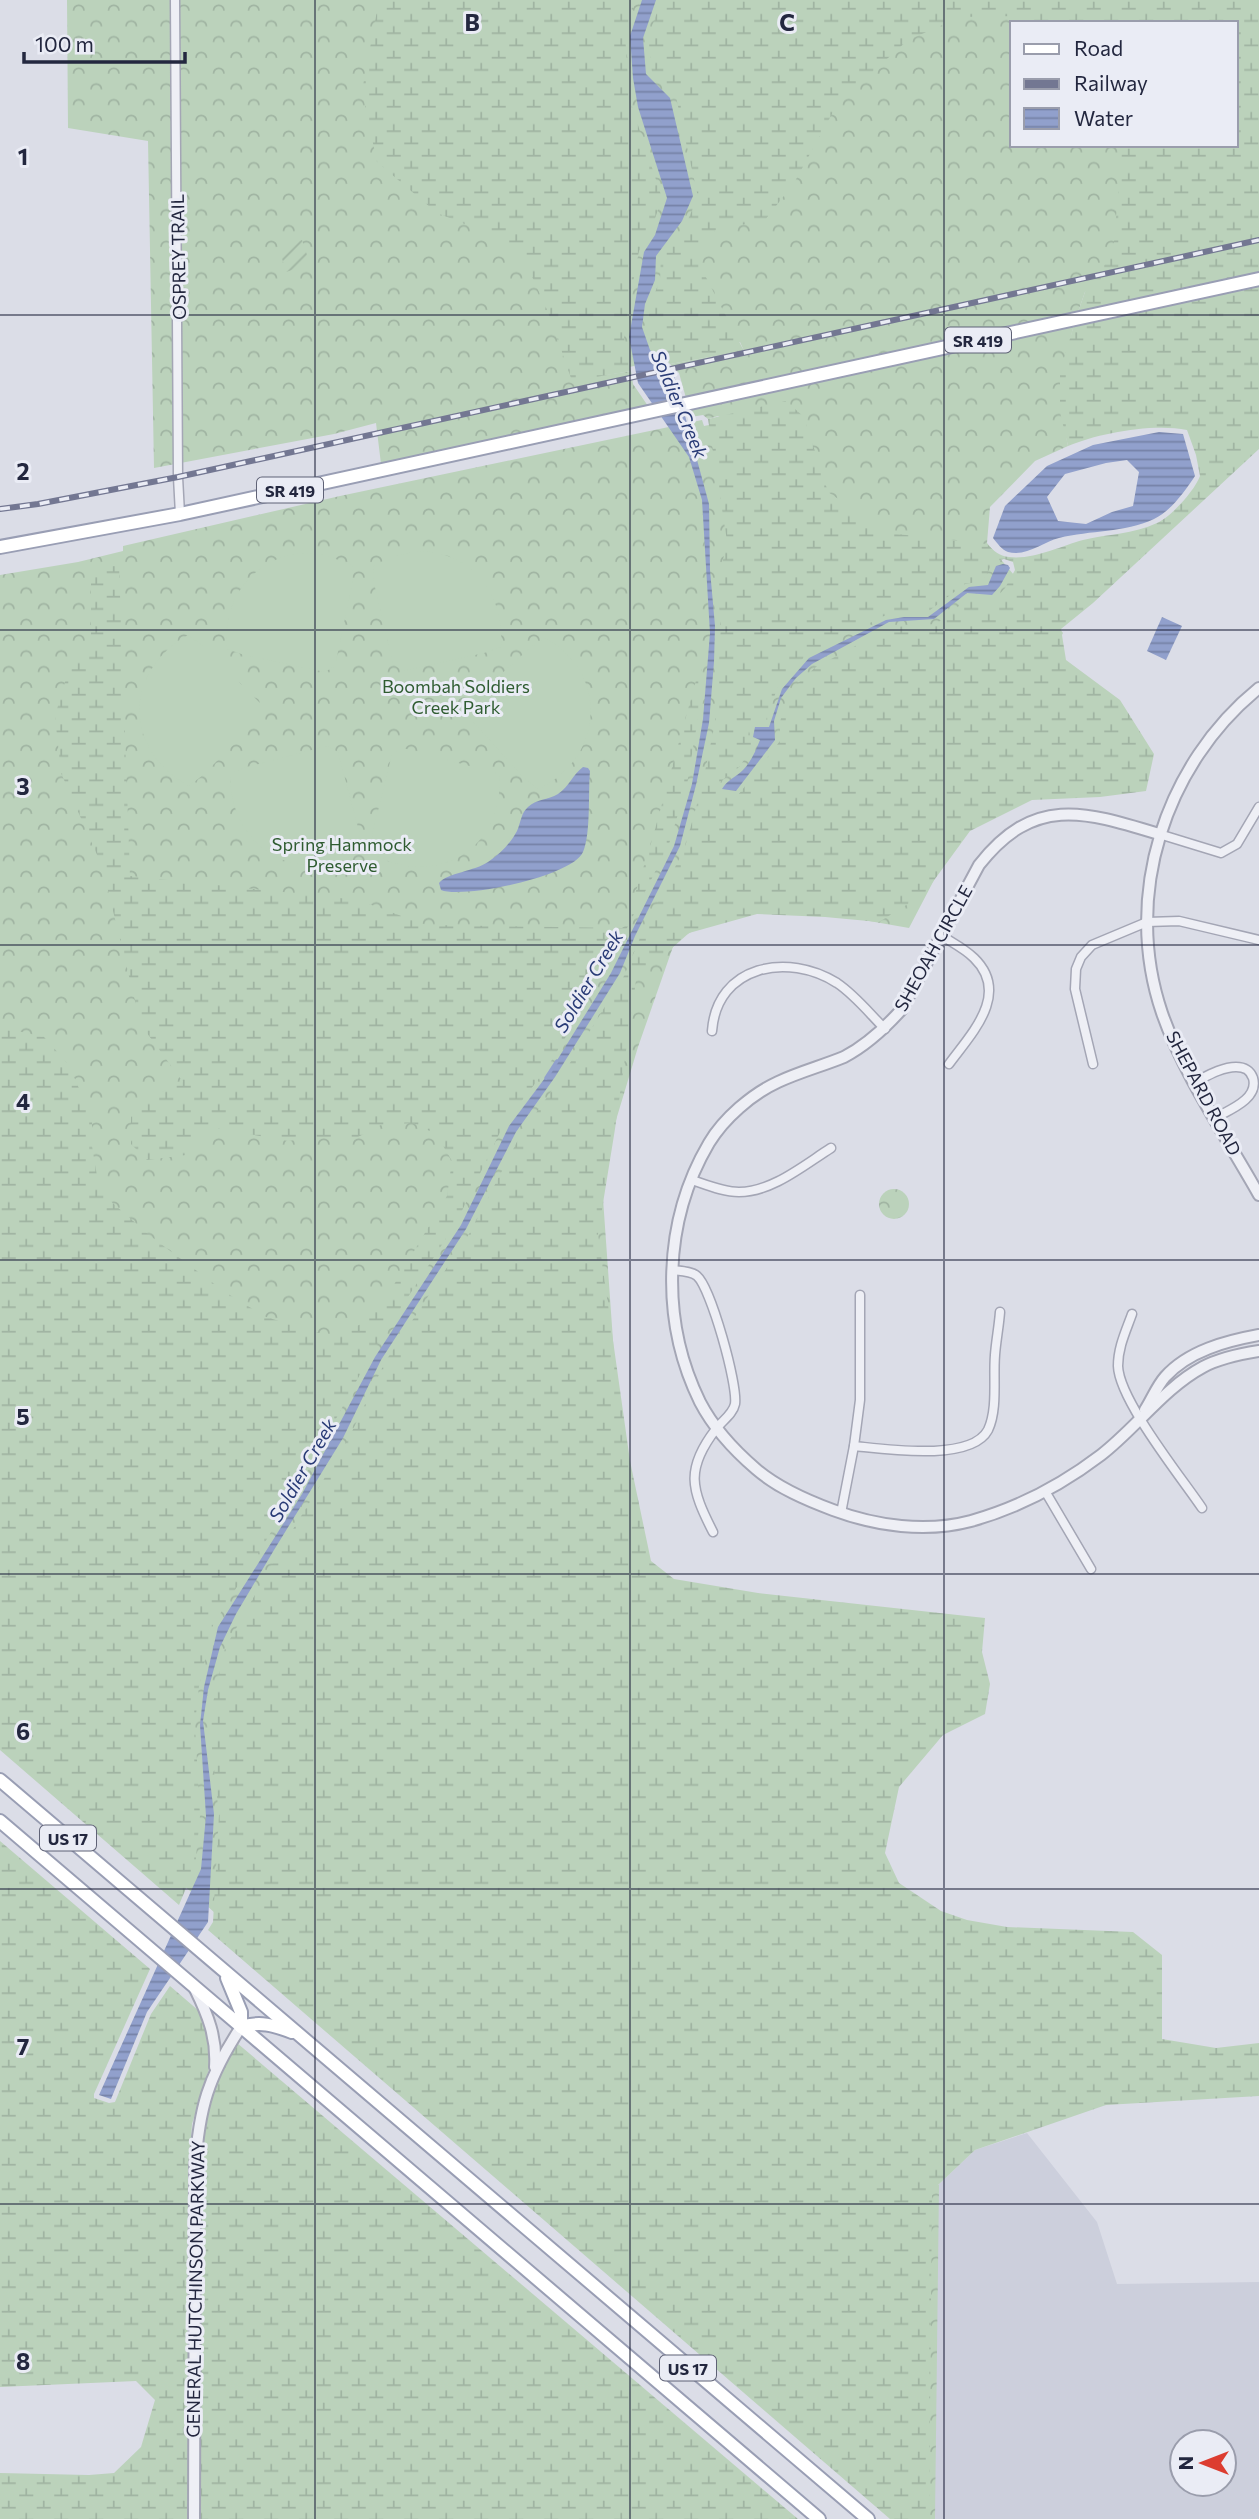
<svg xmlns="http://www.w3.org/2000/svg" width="1259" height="2519" viewBox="0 0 1259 2519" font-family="Commissioner,sans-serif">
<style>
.built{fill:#cccfdc;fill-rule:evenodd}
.forest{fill:url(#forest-crowns);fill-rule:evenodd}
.wetland{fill:url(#wetland-marsh);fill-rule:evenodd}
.garden{fill:url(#garden-furrows)}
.pitch{fill:#bbd2bb}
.water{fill:url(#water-rules);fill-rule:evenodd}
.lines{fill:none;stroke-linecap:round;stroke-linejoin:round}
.stream{stroke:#91a0cc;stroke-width:3.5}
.minor-casing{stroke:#a4a6b5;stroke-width:11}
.tertiary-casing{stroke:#a4a6b5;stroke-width:14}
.primary-casing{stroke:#999eb4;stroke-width:16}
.minor{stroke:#eeeff5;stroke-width:8}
.tertiary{stroke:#eeeff5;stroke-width:10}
.primary{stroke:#fff;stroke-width:12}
.rail-casing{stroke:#737792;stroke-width:6}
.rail{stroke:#eaecf5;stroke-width:3.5;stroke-dasharray:10;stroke-linecap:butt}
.grid{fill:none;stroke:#23273f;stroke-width:2;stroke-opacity:0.55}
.labels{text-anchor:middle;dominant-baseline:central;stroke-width:6;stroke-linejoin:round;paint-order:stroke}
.shield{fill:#eaecf5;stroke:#5f6276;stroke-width:2}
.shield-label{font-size:16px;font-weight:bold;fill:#23273f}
.street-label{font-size:18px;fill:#23273f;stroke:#eaecf5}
.park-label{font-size:18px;fill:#2f5c31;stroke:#eaecf5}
.water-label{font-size:19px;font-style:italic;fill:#293b76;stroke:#eaecf5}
.grid-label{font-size:23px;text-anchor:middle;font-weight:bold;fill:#23273f;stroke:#eaecf5;stroke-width:6;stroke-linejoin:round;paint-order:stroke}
</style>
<defs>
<pattern id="forest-crowns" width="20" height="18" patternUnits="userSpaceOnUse" patternTransform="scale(1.75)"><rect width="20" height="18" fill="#bbd2bb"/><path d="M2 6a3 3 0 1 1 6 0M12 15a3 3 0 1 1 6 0" fill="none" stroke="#a0b4a2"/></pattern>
<pattern id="wetland-marsh" width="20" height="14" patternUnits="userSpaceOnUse" patternTransform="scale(1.75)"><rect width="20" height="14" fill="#bbd2bb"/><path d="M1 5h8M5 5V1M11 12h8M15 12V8" fill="none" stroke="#a0b4a2"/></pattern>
<pattern id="garden-furrows" width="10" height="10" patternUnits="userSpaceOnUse" patternTransform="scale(1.75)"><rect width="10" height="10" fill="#bbd2bb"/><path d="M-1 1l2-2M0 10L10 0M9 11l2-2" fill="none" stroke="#a0b4a2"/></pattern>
<pattern id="water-rules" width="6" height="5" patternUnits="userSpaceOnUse" patternTransform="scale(1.75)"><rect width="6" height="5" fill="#91a0cc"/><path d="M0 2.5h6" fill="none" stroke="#7682a7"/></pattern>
</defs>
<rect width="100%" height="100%" fill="#dbdde7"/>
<path class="built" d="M1027 2133 1097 2222 1117 2284 1259 2282V2519H929L937 2186 975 2150ZM1182 2442H1224V2484H1182Z"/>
<g class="forest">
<path d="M67 0H1259V227L1085 292 1078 312 686 398 679 373 670 364 744 351 740 342 572 380 631 371 633 384 648 406 381 464 376 423 334 434 154 468 148 141 68 128ZM1012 23H1236V145H1012Z"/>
<path d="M1074 325C1065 354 1061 416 1068 446L1035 461 990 507 987 543 1063 633 909 928 749 900 675 941 638 1047 601 1170 631 1596 848 2189 939 2185 935 2519H908L498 2168 195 1895 0 1733V575L78 562 123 551V546L340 496 702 420 704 426 728 421 718 416 708 419 703 415 691 417 688 409Z"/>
<circle cx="894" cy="1204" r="15"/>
</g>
<g class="wetland">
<polygon points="379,0 636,0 625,35 628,78 632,107 662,198 650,233 639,251 628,309 624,338 631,371 572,381 548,312 525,261 485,232 437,213 377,162 362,91"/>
<polygon points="661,0 1259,0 1259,273 1078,312 1085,292 1113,253 1122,145 1236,145 1236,23 1041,23 1019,16 961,17 908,40 838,103 794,183 765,220 716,230 694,254 744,351 670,364 654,347 647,327 650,305 660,280 661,257 686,224 698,197 676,97 652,72 648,39"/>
<path d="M1259 284V449L1093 603 1061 629 1066 660 1120 700 1154 754 1146 791 1100 797 1032 800 970 831 924 894 879 922 825 917 757 914 689 933 636 980 615 1129 598 1234 630 1461 651 1561 674 1579 758 1593 985 1618 982 1652 990 1684 985 1714 943 1735 899 1787 885 1853 899 1883 941 1911 967 1920 1007 1927 1133 1932 1162 1955V2039L1216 2048 1259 2043V2096L1106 2105 975 2150 937 2186 932 2195 929 2519H890L208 1930 213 1922 219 1815 209 1721 225 1648 279 1552 348 1440 385 1362 471 1231 521 1134 560 1079 624 976 640 938 685 847 702 786 715 723 721 626 717 588 727 541 708 419 786 401 804 417 828 492 888 533 987 544C994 551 999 556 1009 557 1033 560 1061 546 1083 540 1108 534 1133 534 1157 523 1171 517 1195 490 1200 476L1196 455 1187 430C1153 423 1099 433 1068 446L1060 412V372L1074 325ZM1004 559 1013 562 1015 570 1005 588 995 599 969 598 936 624 891 627 816 667 800 681 786 700 780 722V741L739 794H721L717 791C719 778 730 776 739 767 745 760 750 751 754 742L748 737 750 725 754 722 765 723 778 686 807 654 884 616 904 612 926 613 965 584 983 581 993 562Z"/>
<polygon points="119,566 130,876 358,900 426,925 622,928 625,926 652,840 703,655 698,718 687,784 669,844 606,970 547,1068 504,1124 456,1223 371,1354 297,1491 213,1625 199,1686 195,1724 200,1816 195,1867 179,1905 0,1750 0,1027 44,1037 69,1065 92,1119 92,1146 97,1176 106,1197 149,1235 225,1292 266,1317 309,1330 334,1337 359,1325 386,1298 447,1196 452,1161 436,1134 413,1123 381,1125 358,1137 320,1137 288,1141 215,1128 199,1135 186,1155 147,1160 131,1144 131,1117 147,1099 183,1082 141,1025 102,866 61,773 55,716 70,665 91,645 91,567"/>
<polygon points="0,1841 150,1969 94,2094 94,2098 109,2103 115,2102 151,2014 170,1986 199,2011 203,2019 210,2054 209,2069 192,2124 189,2168 188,2519 0,2519 0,2473 89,2475 114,2473 141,2447 155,2400 136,2381 0,2387"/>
<path d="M237 2043 798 2519H200L201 2168C204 2122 212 2081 237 2043Z"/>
</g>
<polygon class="garden" points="302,240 310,264 286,272 279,248"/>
<g class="pitch">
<path d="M419 551C473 552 505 595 501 647L484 653 403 671 393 664 374 583 373 566 393 556Z"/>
<path d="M299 553 326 555 353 566 352 585 335 666 325 672 244 655 227 649C222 601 250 561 299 553Z"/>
<path d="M188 635 203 646 261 704V717L203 775 189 786C123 750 123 672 188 635Z"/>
<path d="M544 638C611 672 603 760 538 789L523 777 468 716V704L530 648Z"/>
<path d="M327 746 338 752 359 831 361 849C348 860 331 865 315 865 263 867 229 823 230 773L247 767Z"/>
<path d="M403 748 499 774C506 849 433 891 370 852L373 831 392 754Z"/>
</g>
<g class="water">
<polygon points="642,0 656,0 643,38 646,74 670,98 693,196 682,221 656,256 655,280 645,304 642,327 650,350 674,375 709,504 710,570 715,626 714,662 709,723 696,785 680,846 635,936 620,973 555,1077 516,1132 466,1229 381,1360 343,1438 274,1550 236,1614 220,1647 208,1690 203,1721 214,1814 208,1922 147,2012 111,2099 99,2095 201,1869 206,1816 200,1725 204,1687 218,1627 302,1494 375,1357 461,1225 509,1126 551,1070 611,973 674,846 692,784 703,719 710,633 702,500 689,457 638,383 629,337 644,252 655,235 667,198 638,107 633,78 630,36"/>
<path d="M1159 432 1183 434 1195 476C1185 491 1171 511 1154 519 1124 533 1091 530 1059 538 1043 542 1026 557 1008 552 1002 550 997 543 993 538L1005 506 1047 466 1093 445ZM1127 460 1139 472 1133 506 1112 512 1086 524 1058 521 1047 497 1065 474 1106 463Z"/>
<path d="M1003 564 1008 565 1010 568 1000 586 992 595 967 593 934 619 889 622 812 664 796 678 781 698 774 721 775 740 736 791 722 789C727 780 736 777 743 770 751 762 756 750 760 740L753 737 755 727H769L782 689 809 658 886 620 904 617H928L969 587 988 585 996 566Z"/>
<polygon points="1162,617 1182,626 1166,660 1147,651"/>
<path d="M583 767 588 768 590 771C588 793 591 833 583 852 572 877 462 899 441 890L439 883C447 873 475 871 488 862 500 854 510 844 517 831 521 822 521 813 528 807 536 799 548 800 558 794 569 787 573 774 583 767Z"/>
</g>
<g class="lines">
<polyline class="stream" points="546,1078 557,1061"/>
<defs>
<g id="minor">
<polyline points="175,0 178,477 180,514"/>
<polyline points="1159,834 1221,853 1237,844 1259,807"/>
<path d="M942 936C953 943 965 949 974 958 1011 994 971 1034 949 1064"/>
<path d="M712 1031C717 965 788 952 837 983 855 995 870 1014 885 1029"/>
<polyline points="1093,1064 1075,989 1076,969 1081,957 1092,945 1147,922 1179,921 1259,940"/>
<path d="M1195 1082C1207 1076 1222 1067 1236 1067 1245 1067 1250 1070 1253 1078 1259 1099 1229 1110 1215 1118"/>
<path d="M692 1180C707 1185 723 1192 739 1192 772 1192 804 1165 831 1148"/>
<path d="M672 1270C680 1271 691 1271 697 1276 711 1288 738 1385 735 1404 733 1414 722 1421 716 1429 685 1469 691 1489 713 1532"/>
<path d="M1132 1314C1126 1331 1118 1347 1118 1366 1119 1400 1181 1477 1202 1508"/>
<path d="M854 1446C885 1449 971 1462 988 1430 998 1409 993 1378 995 1355 996 1341 999 1326 1000 1312"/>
<polyline points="1045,1491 1091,1569"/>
<polyline points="841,1513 854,1446 860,1400 860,1295"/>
</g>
<g id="tertiary">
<path d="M1259 688C1165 764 1122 896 1162 1013 1183 1074 1227 1138 1259 1195"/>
<path d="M1159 834C1084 811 1034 795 979 865L902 1009C885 1028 867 1045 844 1057 822 1066 799 1072 778 1082 752 1094 724 1118 709 1143 663 1221 660 1321 700 1402 713 1427 735 1451 756 1469 778 1488 806 1500 833 1510 876 1526 926 1533 971 1521 1017 1508 1063 1484 1101 1455 1136 1428 1164 1388 1203 1367 1220 1358 1240 1354 1259 1351"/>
<path d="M1145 1410C1152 1399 1157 1386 1165 1377 1188 1351 1226 1341 1259 1335"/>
<path d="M195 1989C208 2015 217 2038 215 2067"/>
<path d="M194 2519 195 2168C199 2108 208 2077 241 2027"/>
</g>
<g id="primary">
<polyline points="0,547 180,514 1259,279"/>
<polyline points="0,1780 868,2519"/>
<polyline points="0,1821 819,2519"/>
<polyline points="227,1978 241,2012 241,2027"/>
<path d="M241 2027C260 2021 273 2025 292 2032"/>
</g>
</defs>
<use href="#minor" class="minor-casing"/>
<use href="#tertiary" class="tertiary-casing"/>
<use href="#primary" class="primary-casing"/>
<use href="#minor" class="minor"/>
<use href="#tertiary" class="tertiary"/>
<use href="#primary" class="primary"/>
<defs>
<polyline id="rail" points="0,509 38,504 178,477 1259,240"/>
</defs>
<use href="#rail" class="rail-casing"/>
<use href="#rail" class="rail"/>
</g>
<path class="grid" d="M315 0V2519M630 0V2519M944 0V2519M0 315H1259M0 630H1259M0 945H1259M0 1260H1259M0 1574H1259M0 1889H1259M0 2204H1259"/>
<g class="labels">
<g class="shield">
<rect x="945" y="327.5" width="66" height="25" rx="5"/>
<rect x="257" y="477.5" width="66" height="25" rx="5"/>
<rect x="40" y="1825.5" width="56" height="25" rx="5"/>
<rect x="660" y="2355.5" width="56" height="25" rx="5"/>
</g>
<g class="shield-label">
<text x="978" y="340">SR 419</text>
<text x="290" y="490">SR 419</text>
<text x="68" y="1838">US 17</text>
<text x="688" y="2368">US 17</text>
</g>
<g class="street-label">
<text transform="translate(178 257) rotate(-91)">OSPREY TRAIL</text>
<text transform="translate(933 948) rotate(-61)">SHEOAH CIRCLE</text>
<text transform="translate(1204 1093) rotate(62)">SHEPARD ROAD</text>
<text transform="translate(195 2289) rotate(-89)">GENERAL HUTCHINSON PARKWAY</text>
</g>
<g class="park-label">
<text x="456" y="686">Boombah Soldiers<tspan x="456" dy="21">Creek Park</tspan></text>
<text x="342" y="844">Spring Hammock<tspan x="342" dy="21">Preserve</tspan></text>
</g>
<g class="water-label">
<text transform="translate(680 404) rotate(67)">Soldier Creek</text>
<text transform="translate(588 981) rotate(-59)">Soldier Creek</text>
<text transform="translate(302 1470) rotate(-60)">Soldier Creek</text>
</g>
</g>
<g class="grid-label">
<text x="472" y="31">B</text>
<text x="787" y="31">C</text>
<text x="23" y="165">1</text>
<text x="23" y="480">2</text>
<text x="23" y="795">3</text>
<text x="23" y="1110">4</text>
<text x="23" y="1425">5</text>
<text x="23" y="1740">6</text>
<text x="23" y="2055">7</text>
<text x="23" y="2370">8</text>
</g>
<rect x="1010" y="21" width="228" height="126" fill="#eaecf5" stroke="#9a9dac" stroke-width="2"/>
<rect x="1024" y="44" width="35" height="10" fill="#ffffff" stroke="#9a9dac" stroke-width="2"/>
<text x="1074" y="56" font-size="21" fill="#23273f">Road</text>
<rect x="1024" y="79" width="35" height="10" fill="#737792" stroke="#9a9dac" stroke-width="2"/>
<text x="1074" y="91" font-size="21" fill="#23273f">Railway</text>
<rect x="1024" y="108" width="35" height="21" fill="url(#water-rules)" stroke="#9a9dac" stroke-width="2"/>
<text x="1074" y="126" font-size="21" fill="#23273f">Water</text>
<g transform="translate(1203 2463) rotate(270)"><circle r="33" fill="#eaecf5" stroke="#9a9dac" stroke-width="2"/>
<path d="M0-5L12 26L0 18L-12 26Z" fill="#dc3c30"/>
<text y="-10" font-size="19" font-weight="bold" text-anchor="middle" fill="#23273f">N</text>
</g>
<path d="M24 52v10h161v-10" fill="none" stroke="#23273f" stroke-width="3.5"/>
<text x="35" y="52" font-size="21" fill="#23273f" stroke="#eaecf5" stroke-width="5" paint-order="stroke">100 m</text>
</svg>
